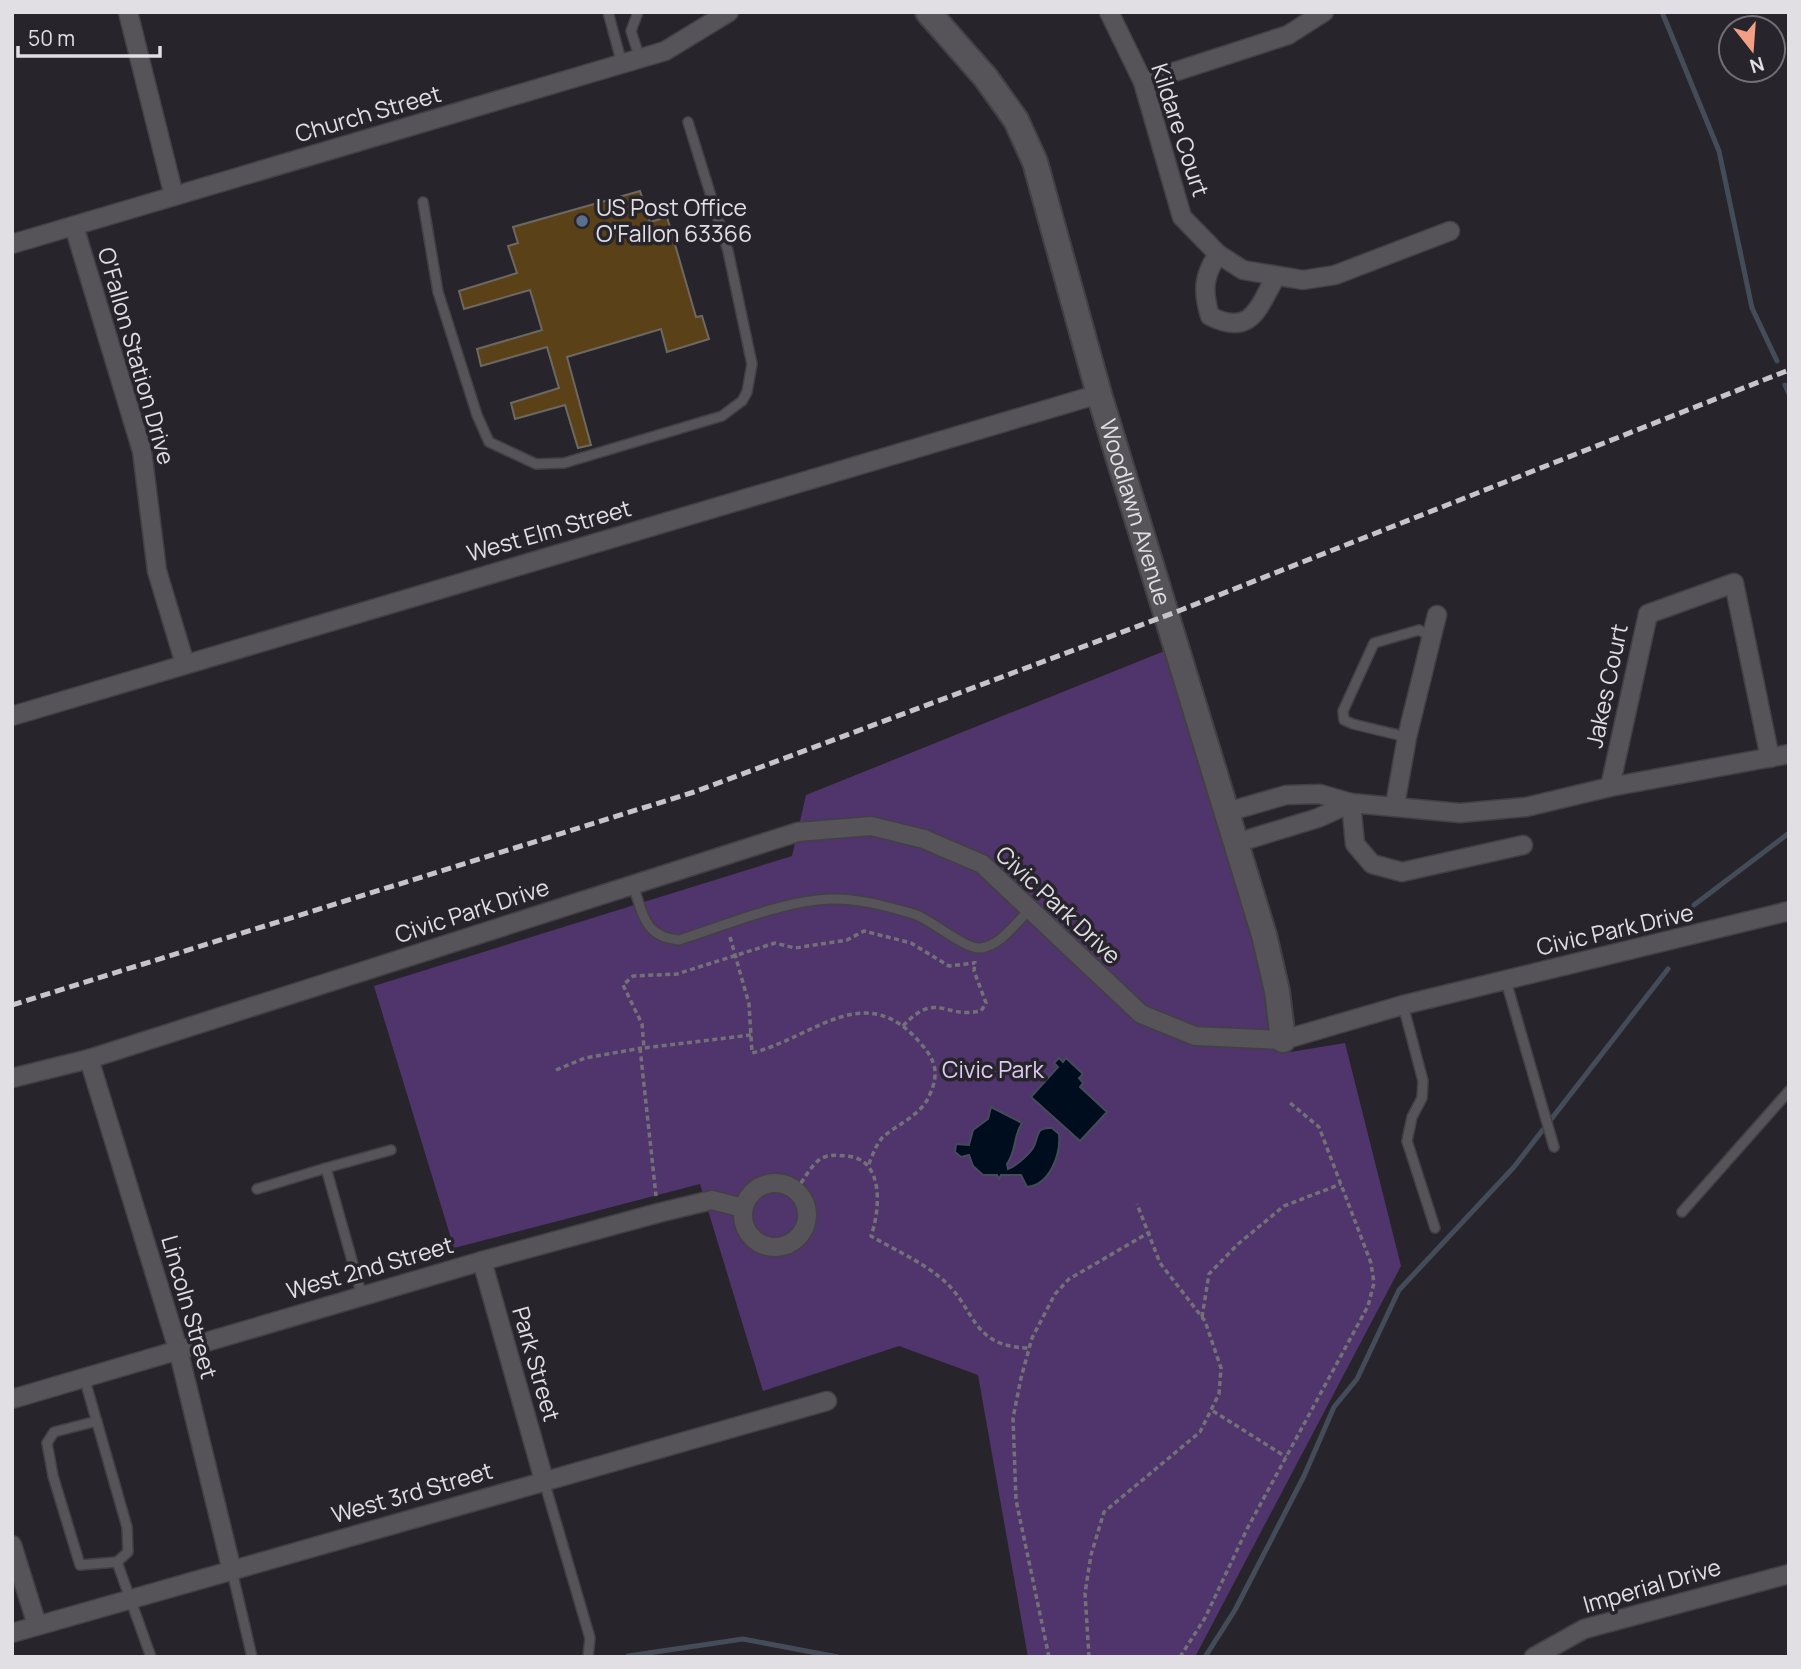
<svg xmlns="http://www.w3.org/2000/svg" width="1801" height="1669" font-family="Manrope,sans-serif">
	<style>
		.green { fill: #50356c }
		.water { fill: #000d1e; stroke: #444c59; stroke-width: 2 }
		.lines { fill: none; stroke-linecap: round; stroke-linejoin: round }
		.stream { stroke: #444c59; stroke-width: 5 }
		.building { fill: #5b4118; stroke: #6d6962; stroke-width: 2 }
		.lane-casing { stroke: #424045; stroke-width: 12 }
		.street-casing { stroke: #424045; stroke-width: 21 }
		.secondary-casing { stroke: #424045; stroke-width: 28 }
		.path { stroke: #737177; stroke-width: 3.5; stroke-dasharray: 5 3.5; stroke-linecap: butt }
		.lane { stroke: #565359; stroke-width: 9 }
		.street { stroke: #565359; stroke-width: 18 }
		.secondary { stroke: #565359; stroke-width: 24 }
		.rail { stroke: #c7c5ca; stroke-width: 5; stroke-dasharray: 10 5; stroke-linecap: butt }
		.service-dot { fill: #5c6f8a; stroke: #27252b; stroke-width: 2.5 }
		.labels { text-anchor: middle; stroke-width: 7; stroke-linejoin: round; paint-order: stroke }
		.street-label { font-size: 23px; fill: #e1dfe3; stroke: #27252b }
		.poi-label { font-size: 23px; fill: #e1dfe3; stroke: #27252b; text-anchor: start }
		.park-label { font-size: 23px; fill: #deccf4; stroke: #27252b }
	</style>
	<rect width="100%" height="100%" fill="#27252b"/>
	<!-- green -->
	<polygon class="green" points="1177,646 1277,991 1284,1053 1345,1043 1401,1266 1195,1657 1028,1657 978,1375 899,1346 763,1391 700,1184 454,1248 374,986 792,856 806,795"/>
	<!-- water -->
	<g class="water">
		<polygon points="1059,1058 1063,1062 1066,1058 1083,1074 1079,1078 1083,1083 1080,1087 1107,1112 1080,1141 1031,1097 1058,1067 1054,1063"/>
		<path d="M991,1107L1022,1123C1013,1136 1017,1150 1007,1164L1008,1169C1015,1167 1032,1152 1034,1146C1039,1135 1036,1127 1052,1128L1059,1134C1061,1154 1050,1185 1027,1187L1021,1175H1001L999,1179L997,1175H983L973,1166L969,1155L961,1157L955,1152L956,1144L969,1145L973,1130L988,1119Z"/>
	</g>
	<g class="lines">
		<!-- stream -->
		<g class="stream">
			<polyline points="1662,12 1719,151 1752,308 1777,361"/>
			<polyline points="1785,385 1789,394"/>
			<polyline points="1694,905 1789,833"/>
			<polyline points="628,1656 743,1639 838,1657"/>
			<polyline points="1205,1657 1235,1610 1304,1476 1334,1407 1357,1379 1399,1290 1514,1167 1668,969"/>
		</g>
	</g>
	<!-- building -->
	<polygon class="building" points="640,191 650,222 667,217 696,317 702,316 709,339 667,352 661,329 567,357 591,445 578,448 565,405 515,419 511,403 559,388 547,347 481,366 477,349 542,330 530,290 464,309 459,291 517,273 508,246 518,243 513,227"/>
	<g class="lines">
		<defs>
			<g id="lane">
				<polyline points="608,12 622,64"/>
				<polyline points="638,12 631,31 640,59"/>
				<polyline points="423,202 438,292 477,415 489,442 536,464 564,463 722,416 742,401 747,392 752,364 728,251 688,122"/>
				<polyline points="1407,737 1353,724 1344,720 1343,711 1374,643 1419,630 1432,637"/>
				<path d="M633,885C643,914 644,937 679,940C724,926 782,901 829,899C858,898 886,906 914,914C932,920 964,949 980,948C999,947 1017,922 1030,909"/>
				<polyline points="1506,981 1554,1147"/>
				<polyline points="1403,1005 1423,1081 1422,1098 1412,1117 1407,1141 1435,1228"/>
				<polyline points="326,1168 391,1150"/>
				<polyline points="257,1189 326,1168 362,1296"/>
				<polyline points="1682,1212 1789,1091"/>
				<polyline points="84,1377 127,1527 128,1552 117,1562 80,1565 53,1476 47,1443 54,1432 97,1421"/>
				<polyline points="544,1481 590,1638 588,1657"/>
				<polyline points="117,1562 151,1657"/>
				<polyline points="232,1571 252,1657"/>
			</g>
			<g id="street">
				<polyline points="128,12 174,196"/>
				<polyline points="1109,12 1143,82 1182,217 1218,254 1243,270 1303,280 1335,275 1450,231"/>
				<polyline points="1143,82 1288,35 1324,12"/>
				<polyline points="74,226 142,451 157,571 185,664"/>
				<polyline points="12,244 665,51 729,12"/>
				<path d="M1218,254C1204,275 1202,290 1210,316C1251,337 1258,308 1275,278"/>
				<polyline points="12,716 1099,394"/>
				<polyline points="1610,787 1648,614 1734,583 1770,758"/>
				<polyline points="1351,803 1355,844 1372,864 1402,872 1523,845"/>
				<polyline points="1395,805 1407,737 1437,615"/>
				<polyline points="1227,812 1286,795 1320,794 1351,803 1460,813 1526,807 1610,787 1789,754"/>
				<polyline points="1236,843 1318,818 1351,803"/>
				<polyline points="89,1059 178,1349 232,1571"/>
				<polyline points="12,1078 89,1059 798,832 871,826 924,839 982,864 1141,1014 1195,1036 1283,1040 1403,1005 1789,911"/>
				<circle cx="775" cy="1215" r="32"/>
				<polyline points="482,1261 544,1480"/>
				<polyline points="12,1399 482,1261 658,1213 712,1200 743,1208"/>
				<polyline points="12,1545 37,1625"/>
				<polyline points="12,1633 827,1401"/>
				<polyline points="1534,1657 1584,1629 1789,1574"/>
			</g>
			<g id="secondary">
				<path id="s1" d="M928,12L986,78L1016,120L1035,162L1099,394L1264,935L1277,991L1283,1040"/>
			</g>
		</defs>
		<!-- lane casing -->
		<use href="#lane" class="lane-casing"/>
		<!-- street casing -->
		<use href="#street" class="street-casing"/>
		<!-- secondary casing -->
		<use href="#secondary" class="secondary-casing"/>
		<!-- path -->
		<g class="path">
			<path d="M730,937L749,1004L752,1053C817,1036 866,977 922,1045C936,1061 939,1074 930,1094C922,1115 899,1123 883,1137C876,1144 872,1157 868,1166"/>
			<path d="M903,1026C937,990 943,1019 981,1011L986,1003L974,971L975,961"/>
			<polyline points="751,1035 644,1048 642,1024 623,985 633,976 677,974 775,943 795,948 847,940 864,931 911,943 949,966 975,963"/>
			<polyline points="640,1048 656,1196"/>
			<polyline points="556,1070 585,1058 642,1048"/>
			<path d="M796,1190C803,1181 810,1167 819,1160C827,1154 837,1155 846,1156C885,1158 880,1211 871,1236C893,1249 918,1260 937,1275C977,1304 967,1347 1029,1348"/>
			<polyline points="1202,1317 1209,1274 1238,1244 1284,1206 1341,1184"/>
			<polyline points="1213,1411 1286,1457"/>
			<polyline points="1049,1657 1016,1500 1013,1418 1021,1378 1032,1338 1055,1294 1069,1279 1150,1232"/>
			<polyline points="1089,1657 1085,1593 1091,1555 1104,1512 1200,1432 1219,1394 1221,1368 1205,1321 1160,1263 1137,1204"/>
			<polyline points="1180,1657 1205,1618 1247,1529 1368,1306 1374,1283 1371,1263 1319,1127 1289,1102"/>
		</g>
		<!-- lane -->
		<use href="#lane" class="lane"/>
		<!-- street -->
		<use href="#street" class="street"/>
		<!-- secondary -->
		<use href="#secondary" class="secondary"/>
		<!-- rail -->
		<polyline class="rail" points="12,1005 694,792 1181,610 1789,370"/>
	</g>
	<!-- markers -->
	<circle class="service-dot" cx="582" cy="221" r="7"/>
	<g class="labels">
		<!-- street labels -->
		<g class="street-label">
			<text transform="translate(368 114) rotate(-16)" y="8">Church Street</text>
			<text transform="translate(1180 130) rotate(72)" y="8">Kildare Court</text>
			<text transform="translate(136 356) rotate(74)" y="8">O'Fallon Station Drive</text>
			<text dy="8" stroke="none"><textPath href="#s1" startOffset="550">Woodlawn Avenue</textPath></text>
			<text transform="translate(549 531) rotate(-16)" y="8">West Elm Street</text>
			<text transform="translate(1607 686) rotate(-78)" y="8">Jakes Court</text>
			<text transform="translate(1058 905) rotate(43)" y="8">Civic Park Drive</text>
			<text transform="translate(472 911) rotate(-18)" y="8">Civic Park Drive</text>
			<text transform="translate(1615 930) rotate(-13)" y="8">Civic Park Drive</text>
			<text transform="translate(370 1268) rotate(-16)" y="8">West 2nd Street</text>
			<text transform="translate(189 1307) rotate(74)" y="8">Lincoln Street</text>
			<text transform="translate(536 1364) rotate(74)" y="8">Park Street</text>
			<text transform="translate(412 1493) rotate(-16)" y="8">West 3rd Street</text>
			<text transform="translate(1652 1586) rotate(-16)" y="8">Imperial Drive</text>
		</g>
		<!-- poi labels -->
		<g class="poi-label">
			<text x="596" y="216">US Post Office<tspan x="596" dy="26">O'Fallon 63366</tspan></text>
		</g>
		<!-- park labels -->
		<g class="park-label">
			<text x="993" y="1078">Civic Park</text>
		</g>
	</g>
	<!-- border -->
	<rect width="1801" height="1669" fill="none" stroke="#e1dfe3" stroke-width="28"/>
	<!-- north arrow -->
	<g transform="translate(1752 49) rotate(163)"><circle r="33" fill="#27252b" stroke="#716f75" stroke-width="2"/>
	<path d="M0-5L12 26L0 18L-12 26Z" fill="#f39f85"/>
	<text y="-10" font-size="19" font-weight="bold" text-anchor="middle" fill="#e1dfe3">N</text>
	</g>
	<!-- scale -->
	<path d="M18 46v10h142v-10" fill="none" stroke="#e1dfe3" stroke-width="3.5"/>
	<text x="28" y="46" font-size="21" fill="#e1dfe3" stroke="#27252b" stroke-width="5" paint-order="stroke">50 m</text>
</svg>
